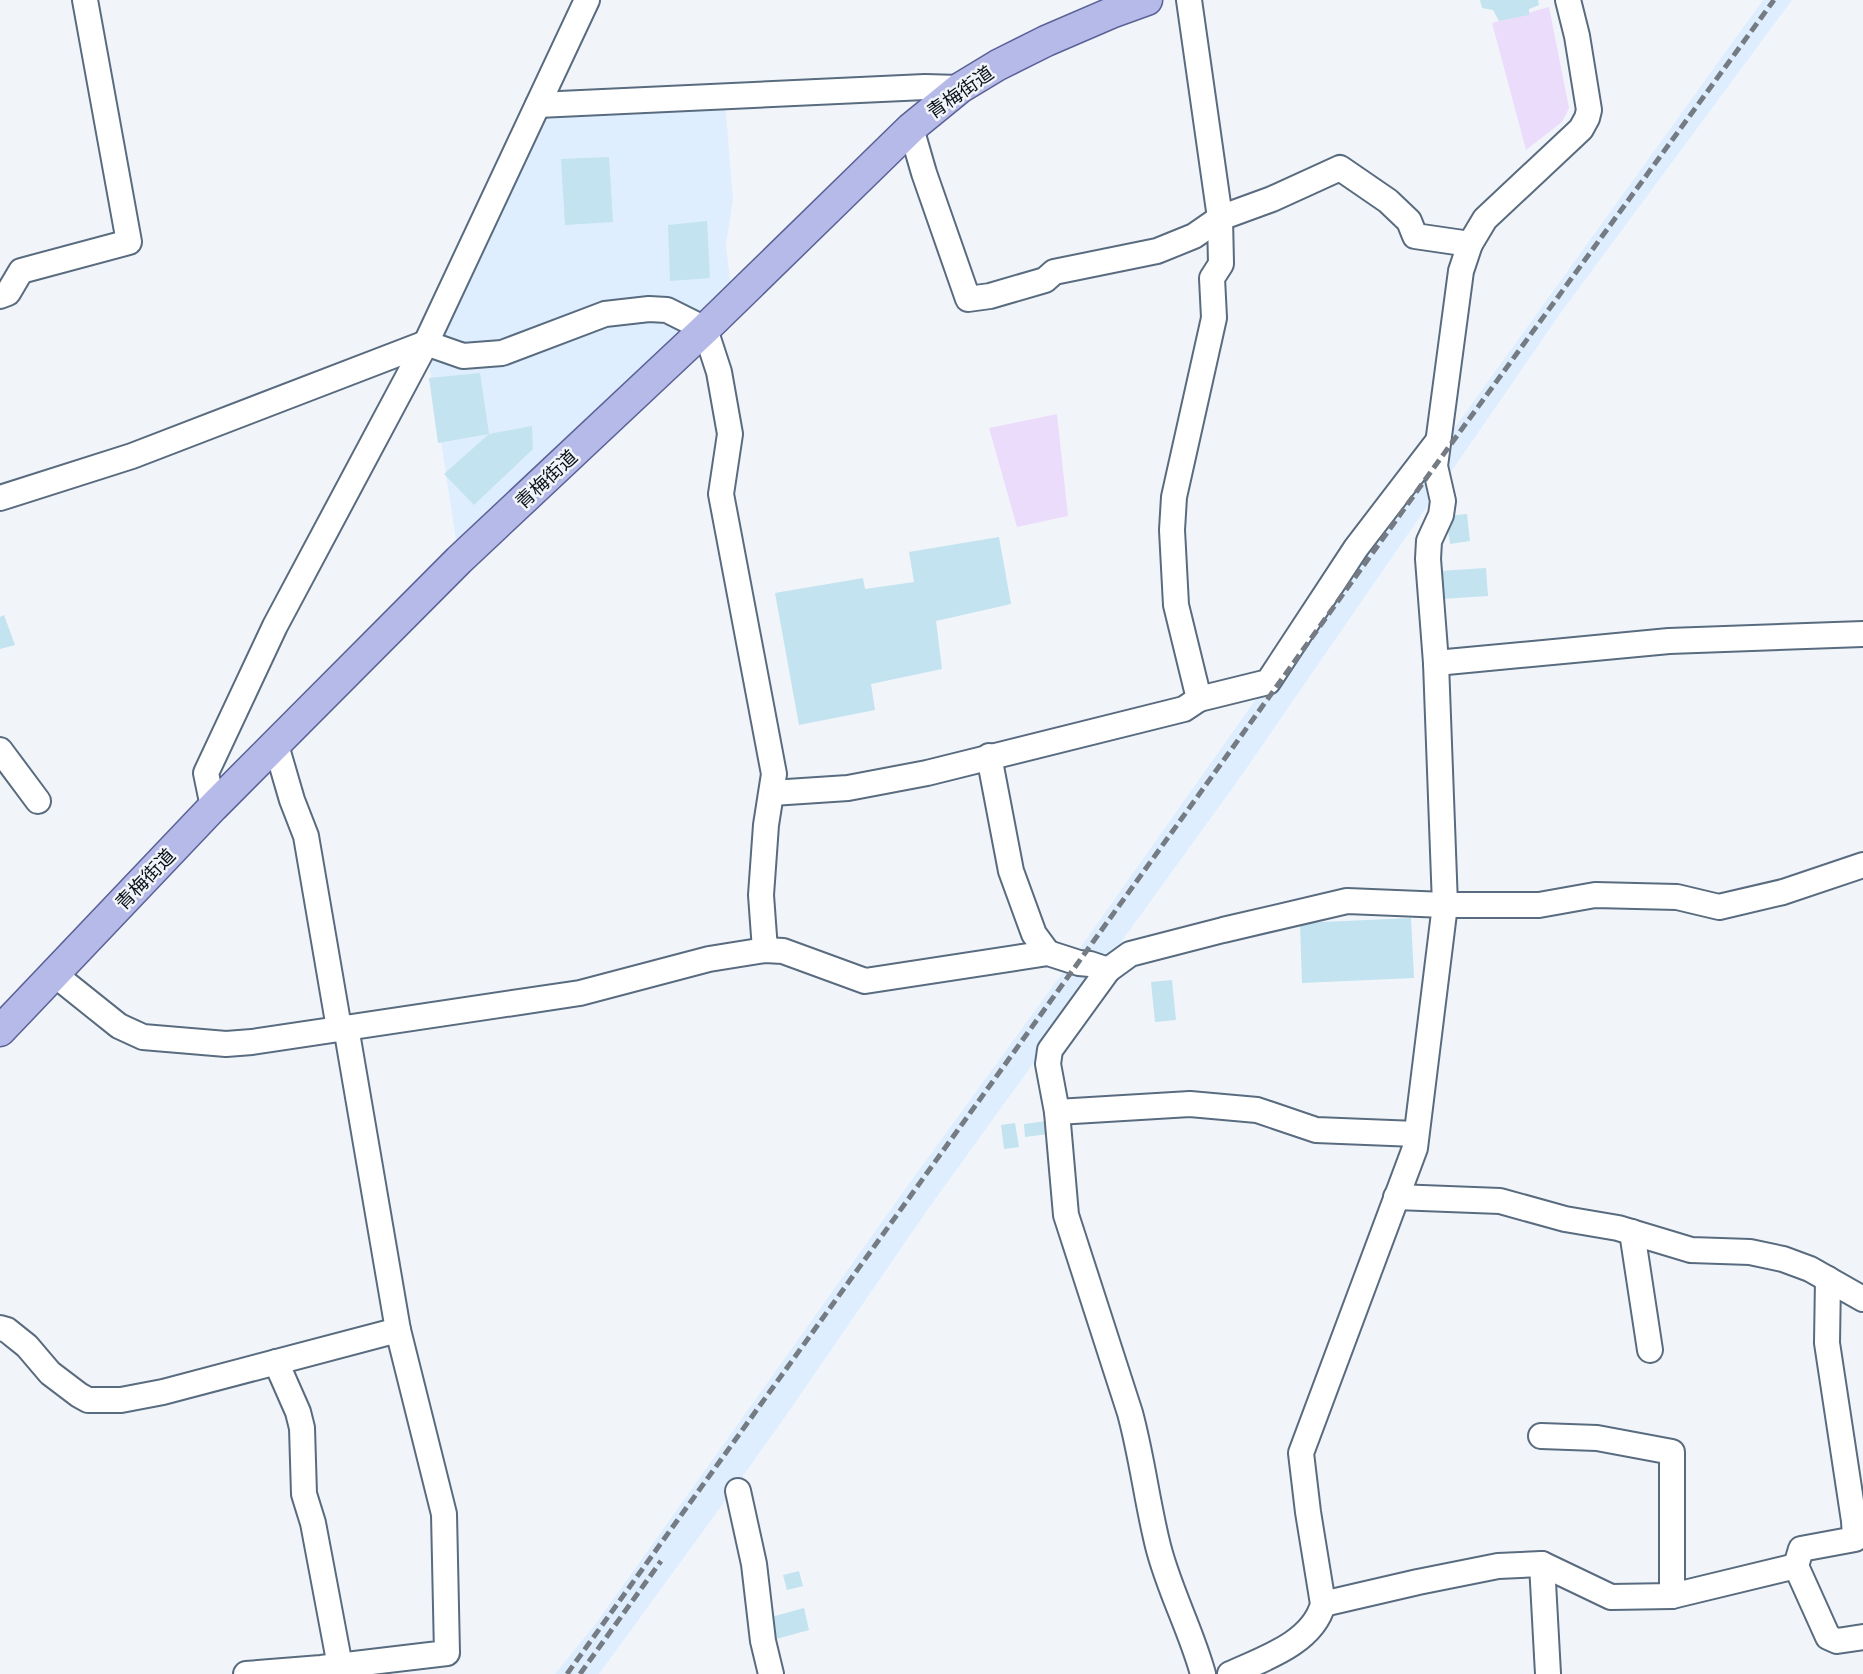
<svg xmlns="http://www.w3.org/2000/svg" width="1863" height="1674" font-family="'Fira Sans Condensed','Noto Sans JP',sans-serif">
	<style>
		.built { fill: #deeeff }
		.green { fill: #ecdcfb }
		.building { fill: #c2e3ef }
		.lines { fill: none; stroke-linecap: round; stroke-linejoin: round }
		.minor-casing { stroke: #596b7f; stroke-width: 28 }
		.major-casing { stroke: #5a6196; stroke-width: 33 }
		.minor { stroke: #fff; stroke-width: 24 }
		.major { stroke: #b6bae8; stroke-width: 30 }
		.rail { stroke: #757b82; stroke-width: 5; stroke-dasharray: 10 5; stroke-linecap: butt }
		.labels { text-anchor: middle; stroke-width: 5; stroke-linejoin: round; paint-order: stroke }
		.street-label { font-size: 19px; fill: #0a1119; stroke: #f1f5fa }
	</style>
	<rect width="100%" height="100%" fill="#f1f5fa"/>
	<!-- built -->
	<g class="built">
		<polygon points="1763,0 1792,0 1562,311 1239,779 928,1209 787,1414 733,1490 599,1674 555,1674 597,1622 906,1188 1066,968 1268,682 1356,548 1453,430"/>
		<polygon points="725,101 733,199 726,245 730,279 737,298 459,560 426,343 549,109"/>
	</g>
	<!-- green -->
	<g class="green">
		<polygon points="1549,7 1569,108 1562,122 1526,150 1492,23"/>
		<polygon points="1057,414 1068,516 1017,527 989,428"/>
	</g>
	<!-- building -->
	<g class="building">
		<polygon points="1480,0 1538,0 1539,5 1529,9 1529,15 1499,21 1493,10 1482,8"/>
		<polygon points="609,157 613,222 565,225 561,159"/>
		<polygon points="707,221 710,278 670,281 668,225"/>
		<polygon points="480,373 489,434 438,443 429,378"/>
		<polygon points="532,426 533,449 474,505 444,474 489,434"/>
		<polygon points="1467,514 1470,541 1450,544 1446,516"/>
		<polygon points="999,537 1011,604 936,621 942,669 871,684 875,710 799,725 775,593 863,578 865,589 914,582 909,552"/>
		<polygon points="1486,568 1488,596 1441,599 1439,571"/>
		<polygon points="4,615 15,645 0,649 0,617"/>
		<polygon points="1411,918 1414,978 1302,983 1300,923"/>
		<polygon points="1172,980 1176,1020 1155,1022 1151,982"/>
		<polygon points="1054,1120 1056,1133 1025,1137 1024,1124"/>
		<polygon points="1015,1123 1019,1147 1004,1149 1001,1125"/>
		<polygon points="799,1571 803,1586 787,1590 783,1575"/>
		<polygon points="804,1608 809,1630 776,1639 771,1617"/>
	</g>
	<g class="lines">
		<defs>
			<g id="minor">
				<polyline points="1189,0 1220,218 1221,264 1212,278 1214,318 1174,497 1172,530 1176,605 1199,699 1268,682 1356,548 1438,441"/>
				<polyline points="538,105 925,87 960,88"/>
				<polyline points="911,128 924,173 968,299 990,296 1045,280 1054,272 1157,251 1194,236 1220,218 1272,199 1340,168 1388,201 1409,221 1415,236 1470,244"/>
				<polyline points="0,296 8,293 21,271 129,242 85,0"/>
				<polyline points="0,498 132,456 426,343 463,356 502,353 605,314 649,309 667,310 705,329 719,372 730,434 721,494 774,774 766,825 761,895 765,950"/>
				<polyline points="1436,663 1669,641 1863,634"/>
				<polyline points="276,745 292,800 306,836 339,1028"/>
				<polyline points="0,750 38,801"/>
				<polyline points="989,756 1011,871 1034,934 1048,953"/>
				<polyline points="772,793 848,788 927,773 1184,709 1199,699"/>
				<polyline points="213,807 206,773 275,626 426,343 587,0"/>
				<path d="M1108,970L1050,1050L1048,1064L1057,1112L1066,1215L1130,1413C1142,1457 1147,1502 1158,1546C1169,1590 1191,1630 1203,1674"/>
				<polyline points="54,974 119,1026 143,1037 226,1044 252,1042 580,993 709,959 765,950 783,951 865,981 1048,953 1079,963 1090,964 1108,970 1130,954 1223,930 1347,901 1445,905 1539,905 1595,895 1677,897 1719,907 1783,892 1863,865"/>
				<polyline points="1057,1112 1190,1104 1257,1110 1316,1130 1416,1134"/>
				<polyline points="1396,1197 1500,1201 1565,1219 1618,1228 1691,1250 1750,1252 1783,1259 1810,1269 1863,1299"/>
				<polyline points="1632,1232 1650,1350"/>
				<polyline points="0,1328 7,1330 27,1346 50,1373 79,1395 88,1400 121,1400 163,1392 398,1330"/>
				<polyline points="276,1362 298,1412 302,1428 304,1494 313,1523 340,1666"/>
				<polyline points="1541,1436 1597,1438 1672,1452 1672,1596"/>
				<polyline points="738,1491 754,1564 763,1641 771,1674"/>
				<polyline points="1542,1564 1548,1674"/>
				<polyline points="1796,1566 1801,1549 1855,1539 1854,1521 1827,1343 1828,1279"/>
				<polyline points="1323,1604 1418,1582 1498,1566 1542,1564 1611,1597 1672,1596 1796,1566 1828,1637 1837,1641 1863,1637"/>
				<polyline points="246,1674 321,1668 447,1653 444,1514 398,1330 346,1027"/>
				<path d="M1230,1674C1263,1659 1313,1643 1323,1604L1308,1512L1301,1453L1415,1148L1445,905L1436,663L1428,559L1429,541L1441,515L1443,501L1435,466L1461,271L1470,244L1485,219L1581,129L1587,118L1589,110L1577,36L1568,0"/>
			</g>
			<polyline id="major" points="0,1031 213,807 459,560 705,329 911,128 960,88 998,65 1046,41 1111,13 1147,0"/>
		</defs>
		<!-- minor casing -->
		<use href="#minor" class="minor-casing"/>
		<!-- major casing -->
		<use href="#major" class="major-casing"/>
		<!-- minor -->
		<use href="#minor" class="minor"/>
		<!-- major -->
		<use href="#major" class="major"/>
		<!-- rail -->
		<g class="rail">
			<polyline points="567,1674 1435,466 1774,0"/>
			<polyline points="580,1674 661,1561"/>
		</g>
	</g>
	<g class="labels">
		<!-- street labels -->
		<g class="street-label">
			<text transform="translate(960 92) rotate(-35)" y="7">青梅街道</text>
			<text transform="translate(546 479) rotate(-43)" y="7">青梅街道</text>
			<text transform="translate(145 879) rotate(-46)" y="7">青梅街道</text>
		</g>
	</g>
</svg>
